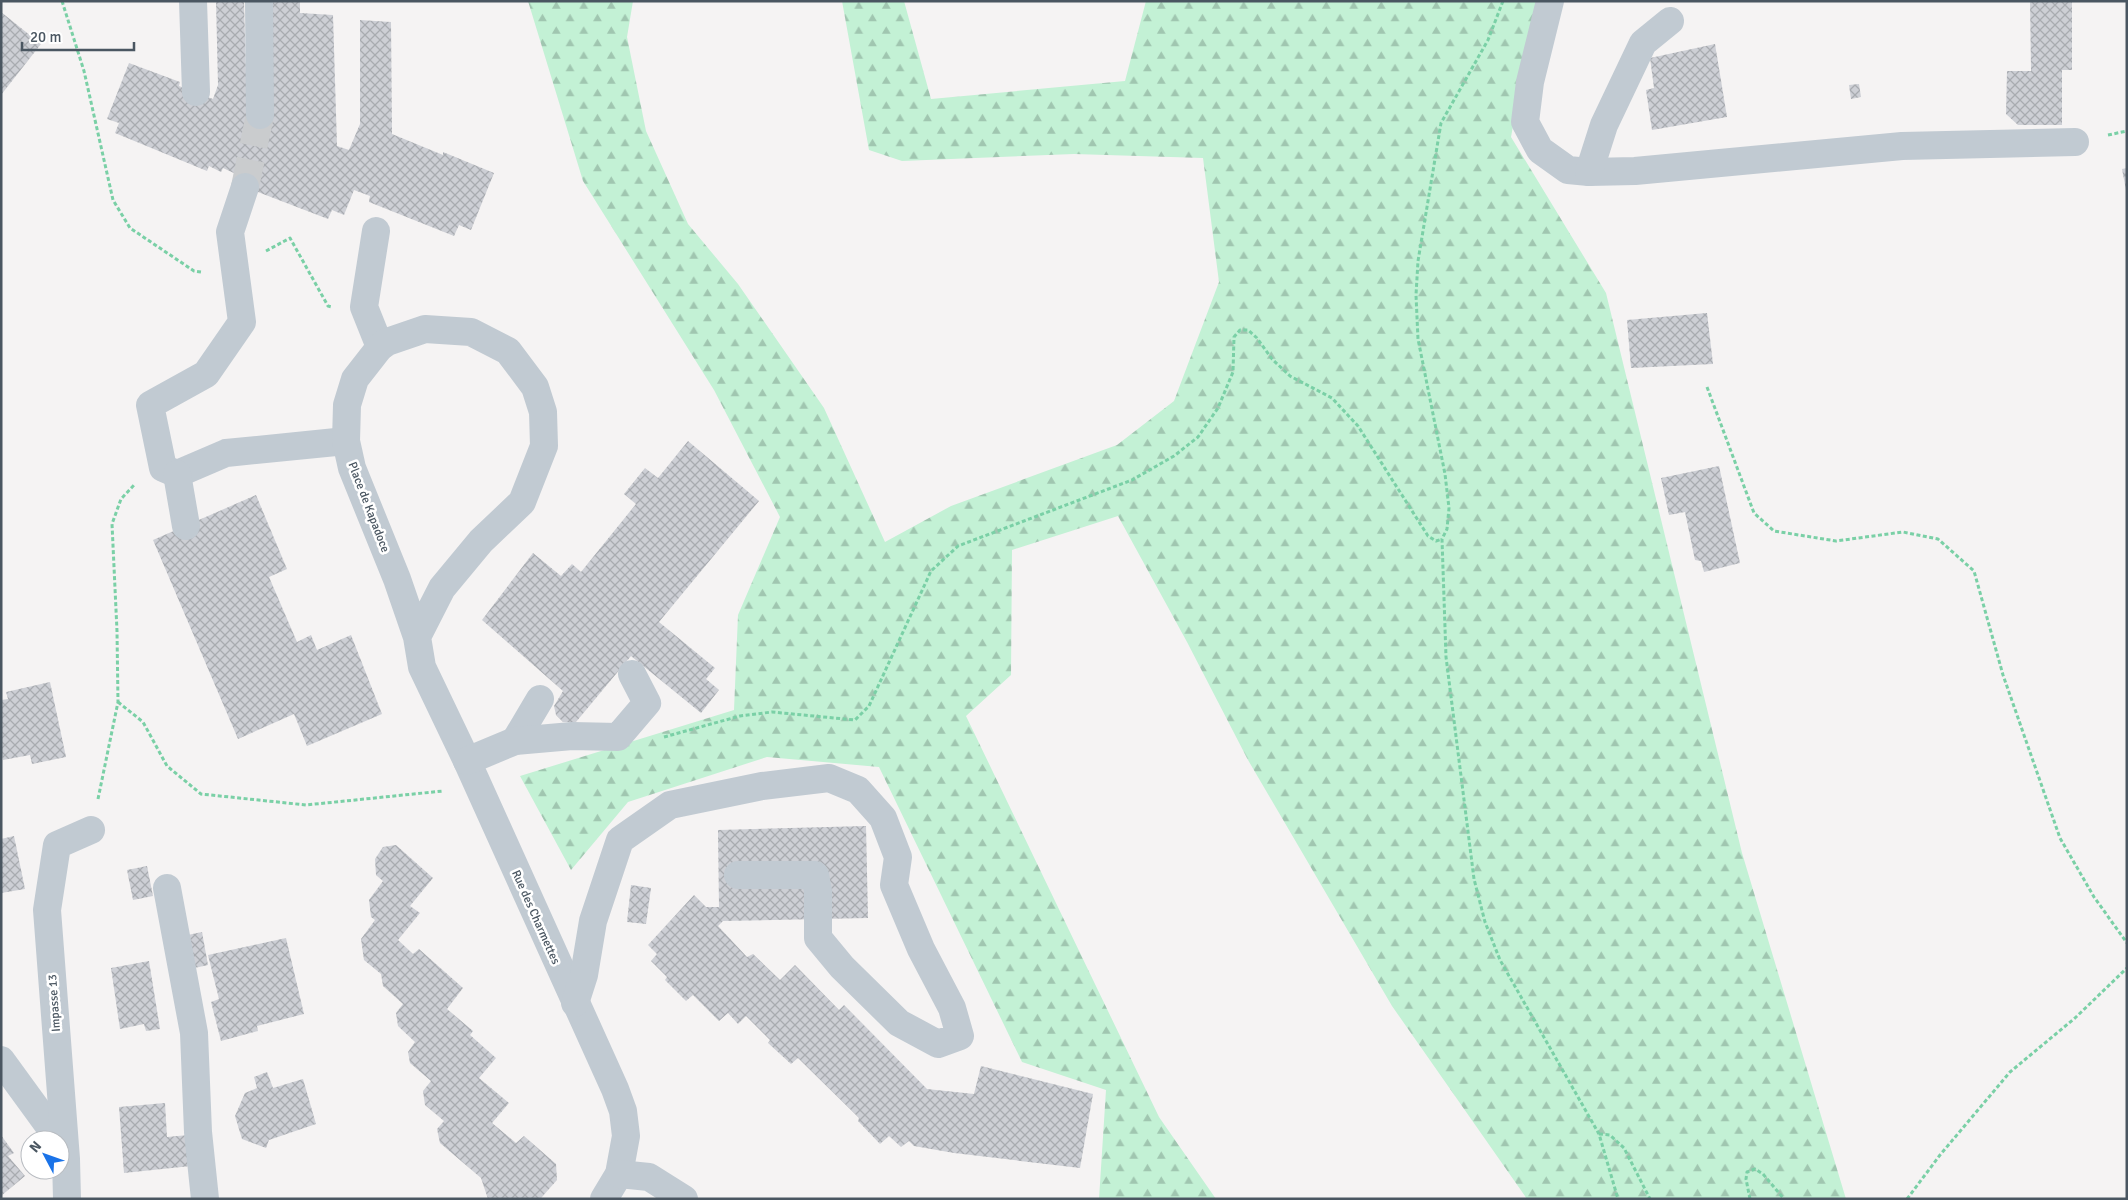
<svg xmlns="http://www.w3.org/2000/svg" width="2128" height="1200" font-family="Signika,sans-serif">
	<style>
		.forest { fill: url(#forest-firs) }
		.building { fill: url(#building-cross-hatch) }
		.lines { fill: none; stroke-linecap: round; stroke-linejoin: round }
		.minor-tunnel { stroke: #caccce; stroke-width: 28; stroke-dasharray: 28 14; stroke-linecap: butt }
		.path { stroke: #7ad0a6; stroke-width: 3; stroke-dasharray: 4 2.5; stroke-linecap: butt }
		.minor { stroke: #c1cad2; stroke-width: 28 }
		.labels { text-anchor: middle; stroke-width: 5; stroke-linejoin: round; paint-order: stroke }
		.street-label { font-size: 12px; fill: #4a5661; stroke: #fff }
	</style>
	<defs>
		<pattern id="forest-firs" width="22" height="20" patternUnits="userSpaceOnUse" patternTransform="scale(1.25)"><rect width="22" height="20" fill="#c3f1d5"/><path d="M5 1l3.5 6h-7zM16 11l3.5 6h-7z" fill="#a0c6b0"/></pattern>
		<pattern id="building-cross-hatch" width="8" height="8" patternUnits="userSpaceOnUse" patternTransform="scale(1.25)"><rect width="8" height="8" fill="#cdcfd5"/><path d="M0 0l8 8M0 8l8-8" fill="none" stroke="#a8abb0"/></pattern>
	</defs>
	<rect width="100%" height="100%" fill="#f5f3f3"/>
	<!-- forest -->
	<polygon class="forest" points="528,1 633,1 627,37 646,131 688,224 738,284 824,408 885,542 951,506 1117,445 1174,401 1219,282 1203,158 1074,154 902,161 869,150 842,1 904,1 931,99 1125,81 1146,1 1536,1 1511,137 1606,293 1742,853 1846,1199 1527,1199 1392,1006 1248,760 1187,642 1118,516 1012,550 1011,675 966,716 1159,1117 1216,1199 1099,1199 1106,1090 1022,1062 879,767 767,757 628,802 571,870 520,776 734,710 738,615 780,517 714,390 583,181"/>
	<!-- building -->
	<g class="building">
		<polygon points="216,1 244,1 247,110 268,1 300,1 300,13 333,15 337,146 349,150 360,124 360,20 391,22 392,134 443,155 443,152 494,173 471,230 459,225 454,236 369,202 370,196 354,190 344,215 332,210 328,219 245,187 235,181 238,175 223,168 221,172 209,166 207,171 115,133 119,123 107,119 129,63 180,82 179,86 213,99 218,85"/>
		<polygon points="2030,1 2072,1 2072,70 2062,70 2062,125 2018,125 2006,114 2007,71 2031,71"/>
		<polygon points="1,12 41,44 1,95"/>
		<polygon points="1715,44 1727,117 1652,130 1646,90 1654,88 1650,58"/>
		<polygon points="1859,84 1861,97 1851,99 1849,85"/>
		<polygon points="2127,168 2127,190 2126,190 2122,169"/>
		<polygon points="1707,313 1713,364 1631,368 1627,320"/>
		<polygon points="688,441 759,501 659,622 715,668 706,679 719,690 701,713 631,656 576,722 563,722 556,715 554,706 563,691 482,620 533,553 561,576 572,564 581,572 636,504 624,494 645,468 658,478"/>
		<polygon points="1719,466 1740,563 1704,572 1701,561 1695,560 1685,512 1669,515 1661,478"/>
		<polygon points="256,495 287,569 269,577 297,642 311,635 317,650 351,635 382,714 307,746 294,714 238,739 153,540"/>
		<polygon points="50,682 66,757 32,764 30,755 3,760 1,751 1,700 8,699 6,692"/>
		<polygon points="866,826 868,918 723,921 718,926 747,957 753,954 780,980 795,965 839,1010 844,1005 927,1089 974,1094 981,1066 1093,1094 1080,1168 954,1153 914,1146 909,1141 901,1147 889,1136 880,1144 858,1121 859,1118 798,1058 791,1064 768,1043 770,1040 746,1016 738,1024 728,1013 719,1021 693,995 686,1001 665,980 667,977 651,961 657,954 648,945 694,895 706,907 719,907 718,830"/>
		<polygon points="14,836 25,889 1,893 1,839"/>
		<polygon points="396,845 433,878 410,906 420,913 398,940 413,954 419,949 463,988 447,1009 473,1031 470,1035 496,1058 479,1078 509,1103 492,1123 516,1143 524,1136 556,1164 557,1180 541,1198 488,1199 481,1178 440,1143 437,1129 444,1121 425,1105 423,1091 431,1081 410,1063 408,1052 415,1042 398,1026 396,1013 403,1004 383,986 381,974 364,960 361,939 375,920 371,917 369,900 383,881 376,875 375,859 383,847"/>
		<polygon points="147,866 153,896 133,900 127,870"/>
		<polygon points="631,885 651,888 646,924 627,922"/>
		<polygon points="202,932 208,965 190,969 183,936"/>
		<polygon points="286,938 304,1014 257,1026 258,1031 221,1041 211,1002 219,999 208,955"/>
		<polygon points="149,961 160,1029 146,1031 144,1024 120,1029 111,968"/>
		<polygon points="267,1072 273,1088 303,1079 316,1124 269,1140 266,1148 242,1139 235,1116 245,1093 257,1088 254,1077"/>
		<polygon points="165,1103 167,1137 188,1135 191,1166 124,1173 119,1107"/>
		<polygon points="1,1135 14,1153 8,1156 25,1176 1,1196"/>
	</g>
	<g class="lines">
		<!-- minor-tunnel -->
		<polyline class="minor-tunnel" points="245,187 260,115"/>
		<!-- path -->
		<g class="path">
			<polyline points="62,1 84,71 113,200 130,228 194,271 201,272"/>
			<polyline points="1503,1 1488,40 1441,123 1418,261 1416,295 1418,339 1445,474 1449,508 1447,529 1442,539 1446,657 1474,879 1485,922 1500,960 1599,1134 1618,1199"/>
			<polyline points="2108,135 2127,131"/>
			<polyline points="266,251 290,238 328,306 332,307"/>
			<polyline points="1707,387 1754,513 1774,531 1836,541 1903,532 1938,539 1974,571 2003,675 2060,838 2094,897 2127,943"/>
			<polyline points="118,702 143,722 167,766 201,794 306,805 443,791"/>
			<polyline points="664,737 740,716 772,712 855,720 869,706 931,571 958,546 1132,480 1174,456 1198,437 1218,408 1233,372 1234,337 1240,330 1248,330 1257,338 1272,359 1290,376 1332,398 1358,426 1428,536 1436,541 1442,539"/>
			<polyline points="98,799 118,702 117,631 112,524 121,499 135,484"/>
			<polyline points="1599,1134 1610,1135 1624,1148 1650,1199"/>
			<polyline points="1750,1199 1746,1179 1747,1172 1755,1169 1763,1174 1784,1199"/>
			<polyline points="1907,1199 1940,1155 2010,1072 2075,1018 2127,968"/>
		</g>
		<!-- minor -->
		<g class="minor">
			<polyline points="193,1 196,92"/>
			<polyline points="259,1 260,115"/>
			<polyline points="1550,1 1530,82 1525,122 1540,150 1568,170 1589,172 1635,171 1902,146 2075,142"/>
			<polyline points="1589,172 1604,125 1643,43 1670,21"/>
			<polyline points="245,187 230,232 242,322 206,374 150,405 163,468 177,474 226,453 346,441"/>
			<polyline points="376,231 364,307 380,347"/>
			<polyline points="177,474 186,526"/>
			<polyline points="417,637 442,588 481,541 522,502 544,446 543,412 535,387 508,351 471,332 425,329 387,342 380,347 355,379 347,405 346,441 352,468 397,579 417,637 422,667 467,761 615,1089 623,1111 626,1136 619,1174 604,1199"/>
			<polyline points="515,741 540,699"/>
			<polyline points="467,761 515,741 572,736 618,737 647,703 632,674"/>
			<polyline points="167,888 194,1033 198,1132 205,1199"/>
			<polyline points="575,1003 584,975 593,921 620,840 670,805 762,786 829,778 858,790 883,818 898,857 894,885 921,949 952,1008 960,1036 938,1044 899,1023 842,967 818,938 818,891 815,875 738,875"/>
			<polyline points="1,1060 49,1126 56,1140"/>
			<polyline points="619,1174 649,1177 684,1199"/>
			<polyline points="67,1199 66,1159 47,910 57,845 91,830"/>
		</g>
	</g>
	<g class="labels">
		<!-- street labels -->
		<g class="street-label">
			<text transform="translate(369 507) rotate(69)" y="4">Place de Kapadoce</text>
			<text transform="translate(536 917) rotate(66)" y="4">Rue des Charmettes</text>
			<text transform="translate(54 1003) rotate(-94)" y="4">Impasse 13</text>
		</g>
	</g>
	<!-- border -->
	<rect width="2128" height="1200" fill="none" stroke="#4a5661" stroke-width="5"/>
	<!-- north arrow -->
	<g transform="translate(45 1155) rotate(311)"><circle r="24" fill="#ffffff" stroke="#b7bbc0"/>
	<path d="M0-4L9 19L0 12L-9 19Z" fill="#1a73e8"/>
	<text y="-8" font-size="14" font-weight="bold" text-anchor="middle" fill="#4a5661">N</text>
	</g>
	<!-- scale -->
	<path d="M22 42v8h112v-8" fill="none" stroke="#4a5661" stroke-width="2.5"/>
	<text x="30" y="42" font-size="15" fill="#4a5661" stroke="#ffffff" stroke-width="4" paint-order="stroke">20 m</text>
</svg>
